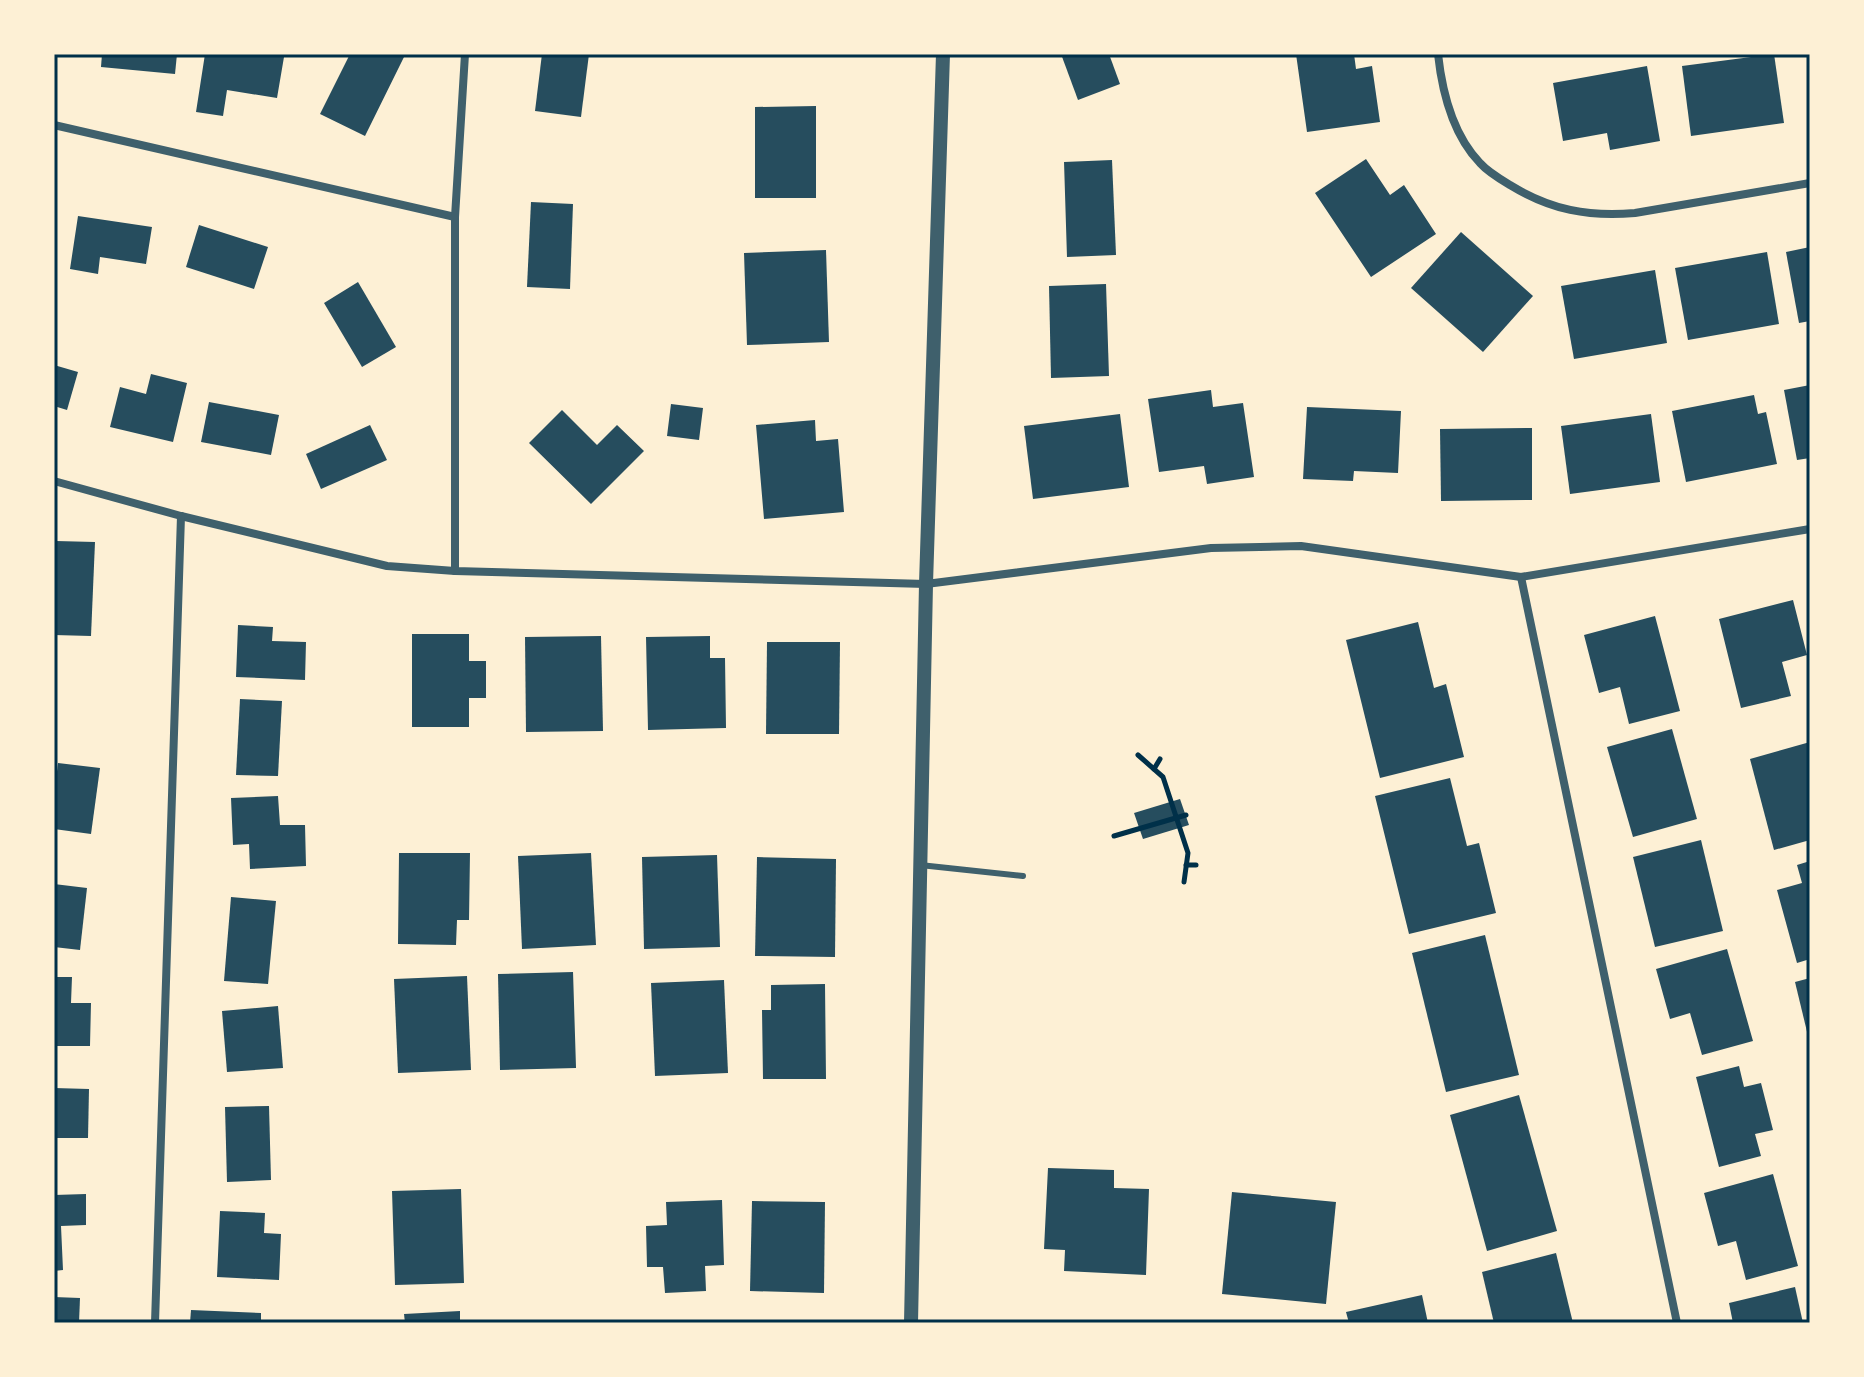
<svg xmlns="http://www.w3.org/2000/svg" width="1864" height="1377" font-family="'Titillium Web',sans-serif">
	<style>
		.building { fill: #264d5e }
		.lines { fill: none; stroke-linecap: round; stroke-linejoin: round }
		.path { stroke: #003049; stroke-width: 5 }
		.service { stroke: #3f606c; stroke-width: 6 }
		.minor { stroke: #3f606c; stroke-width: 8 }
		.tertiary { stroke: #3f606c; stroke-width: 14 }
		.neatline { fill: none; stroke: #003049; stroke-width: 3 }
	</style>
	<rect width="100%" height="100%" fill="#fdf0d5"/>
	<!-- building -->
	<g class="building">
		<polygon points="102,54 177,54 175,74 101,67"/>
		<polygon points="205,54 266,54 284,57 277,98 227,90 223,116 196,112"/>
		<polygon points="350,54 356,56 357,54 398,54 404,57 365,136 320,114"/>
		<polygon points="542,54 589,54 581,117 535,111"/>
		<polygon points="1061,54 1109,54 1120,84 1078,100"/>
		<polygon points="1296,54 1354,54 1356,69 1372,66 1380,122 1307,132"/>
		<polygon points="1774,54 1784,123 1691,136 1682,66"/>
		<polygon points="1647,66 1660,141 1610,150 1607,133 1563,141 1553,83"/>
		<polygon points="816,106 816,198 755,198 755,107"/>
		<polygon points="1366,159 1390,195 1404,185 1436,234 1371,277 1315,193"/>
		<polygon points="1112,160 1116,255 1067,257 1064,162"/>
		<polygon points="531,202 573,204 570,289 527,287"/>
		<polygon points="78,216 152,227 146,264 100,257 98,274 70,269"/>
		<polygon points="199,225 268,247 254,289 186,267"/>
		<polygon points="1461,232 1533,296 1483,352 1411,288"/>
		<polygon points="1810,247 1810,321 1799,323 1786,252"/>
		<polygon points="826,250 829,342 747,345 744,253"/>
		<polygon points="1767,252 1779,324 1688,340 1675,268"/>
		<polygon points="1655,270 1667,343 1574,359 1561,286"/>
		<polygon points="358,282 396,347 362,367 324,303"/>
		<polygon points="1106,284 1109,376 1051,378 1049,286"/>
		<polygon points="54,365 78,372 67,410 54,406"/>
		<polygon points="151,374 187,383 173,442 110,427 120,387 146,394"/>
		<polygon points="1810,385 1810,458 1797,460 1784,390"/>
		<polygon points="1211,390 1213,407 1243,403 1254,477 1207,484 1204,466 1159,472 1148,399"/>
		<polygon points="1754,395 1758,414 1766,412 1777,464 1686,482 1672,411"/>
		<polygon points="209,402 279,415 271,455 201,442"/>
		<polygon points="671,404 703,408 699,440 667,436"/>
		<polygon points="1307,407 1401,411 1398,473 1354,471 1353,481 1303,479"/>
		<polygon points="562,410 597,445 617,425 644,451 591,504 529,443"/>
		<polygon points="1120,414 1129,487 1033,499 1024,426"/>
		<polygon points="1651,414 1660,482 1570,494 1561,426"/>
		<polygon points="815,420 816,441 838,439 844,512 764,519 756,425"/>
		<polygon points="370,425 387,460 321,489 306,454"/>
		<polygon points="1532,428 1532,500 1441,501 1440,429"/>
		<polygon points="56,541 95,542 91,636 54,635"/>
		<polygon points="1793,600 1807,655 1782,662 1791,696 1741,708 1719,619"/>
		<polygon points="1655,616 1680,711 1629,724 1620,687 1599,693 1584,635"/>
		<polygon points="1418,622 1434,688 1446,684 1464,757 1380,778 1346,640"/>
		<polygon points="238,625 273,627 272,641 306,642 305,680 236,677"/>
		<polygon points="412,634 469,634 469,661 486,661 486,698 469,698 469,727 412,727"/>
		<polygon points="601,636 603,731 526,732 525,637"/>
		<polygon points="710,636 710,658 725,658 726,728 648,730 646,637"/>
		<polygon points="767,642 840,642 839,734 766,734"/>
		<polygon points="240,699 282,701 278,776 236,775"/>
		<polygon points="1672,729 1697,819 1633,837 1607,747"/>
		<polygon points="1810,742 1810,840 1774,850 1750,759"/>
		<polygon points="58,763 100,768 91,834 54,829 54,797"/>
		<polygon points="1450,778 1467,846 1479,843 1496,913 1409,934 1375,796"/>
		<polygon points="278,796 280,825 305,825 306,866 250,869 249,844 233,845 231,798"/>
		<polygon points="1180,799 1189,825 1143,839 1134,813"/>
		<polygon points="1701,840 1723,931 1655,947 1633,857"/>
		<polygon points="399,853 470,853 469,920 457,920 456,945 398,944"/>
		<polygon points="591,853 596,945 522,949 518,856"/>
		<polygon points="717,855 720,947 644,949 642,857"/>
		<polygon points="757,857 836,859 835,957 755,956"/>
		<polygon points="1810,861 1810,959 1797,963 1777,890 1802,883 1797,865"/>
		<polygon points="54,884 87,888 80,950 54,947"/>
		<polygon points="231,897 276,901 268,984 224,981"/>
		<polygon points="1485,935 1519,1075 1446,1092 1412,953"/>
		<polygon points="1727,949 1753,1041 1702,1055 1690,1013 1670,1019 1656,969"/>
		<polygon points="573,972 576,1068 500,1070 498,974"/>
		<polygon points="467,976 471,1070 398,1073 394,979"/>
		<polygon points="54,977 72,977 71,1003 91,1003 90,1046 54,1046"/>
		<polygon points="1810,978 1810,1040 1809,1040 1795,982"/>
		<polygon points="724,980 728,1073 655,1076 651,983"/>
		<polygon points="825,984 826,1079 763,1079 762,1010 771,1010 771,985"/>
		<polygon points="278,1006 283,1068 227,1072 222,1011"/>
		<polygon points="1739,1066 1744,1087 1761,1083 1773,1130 1755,1134 1761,1156 1719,1167 1696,1077"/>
		<polygon points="54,1088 89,1089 88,1138 54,1138"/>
		<polygon points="1519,1095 1557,1231 1487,1251 1450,1115"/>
		<polygon points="269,1106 271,1180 227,1182 225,1107"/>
		<polygon points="1048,1168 1114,1170 1114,1188 1149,1189 1146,1275 1064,1271 1065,1250 1044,1249"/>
		<polygon points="1773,1174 1798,1266 1746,1280 1736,1241 1718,1246 1704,1193"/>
		<polygon points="461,1189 464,1283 395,1285 392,1191"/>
		<polygon points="1232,1192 1336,1202 1326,1304 1222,1294"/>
		<polygon points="86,1194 86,1225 61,1226 63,1270 54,1271 54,1195"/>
		<polygon points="722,1200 724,1265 705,1266 706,1291 665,1293 663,1267 647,1267 646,1226 667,1225 666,1202"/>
		<polygon points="752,1201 825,1202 824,1293 750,1291"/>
		<polygon points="220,1211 265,1213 264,1233 281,1234 279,1280 217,1277"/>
		<polygon points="1556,1253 1573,1323 1494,1323 1482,1272"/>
		<polygon points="1795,1287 1803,1323 1733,1323 1729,1303"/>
		<polygon points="1422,1295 1428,1323 1349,1323 1346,1312"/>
		<polygon points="54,1297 80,1298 79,1323 54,1323"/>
		<polygon points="191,1310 261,1313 261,1323 190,1323"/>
		<polygon points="460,1311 460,1323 405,1323 404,1314"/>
	</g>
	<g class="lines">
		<!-- path -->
		<g class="path">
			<polyline points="1138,755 1163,777 1188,853 1184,882"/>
			<polyline points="1154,769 1160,759"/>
			<polyline points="1114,836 1186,815"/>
			<polyline points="1186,865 1196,865"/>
		</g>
		<!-- service -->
		<polyline class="service" points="920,865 1023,876"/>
		<!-- minor -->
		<g class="minor">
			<path d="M1438,54C1442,91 1453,135 1480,163C1488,172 1500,179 1510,185C1551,210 1588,217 1635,213L1810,183"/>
			<polyline points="54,125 455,217"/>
			<polyline points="54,481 181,516 387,566 455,571 926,584 1211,548 1301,546 1521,577 1810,529"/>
			<polyline points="455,571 455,217 465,54"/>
			<polyline points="1521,577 1677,1323"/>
			<polyline points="155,1323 181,516"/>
		</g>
		<!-- tertiary -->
		<polyline class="tertiary" points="911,1323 926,584 943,54"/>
	</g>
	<!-- border -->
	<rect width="1864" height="1377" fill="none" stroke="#fdf0d5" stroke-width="112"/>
	<rect x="56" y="56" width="1752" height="1265" class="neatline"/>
</svg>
